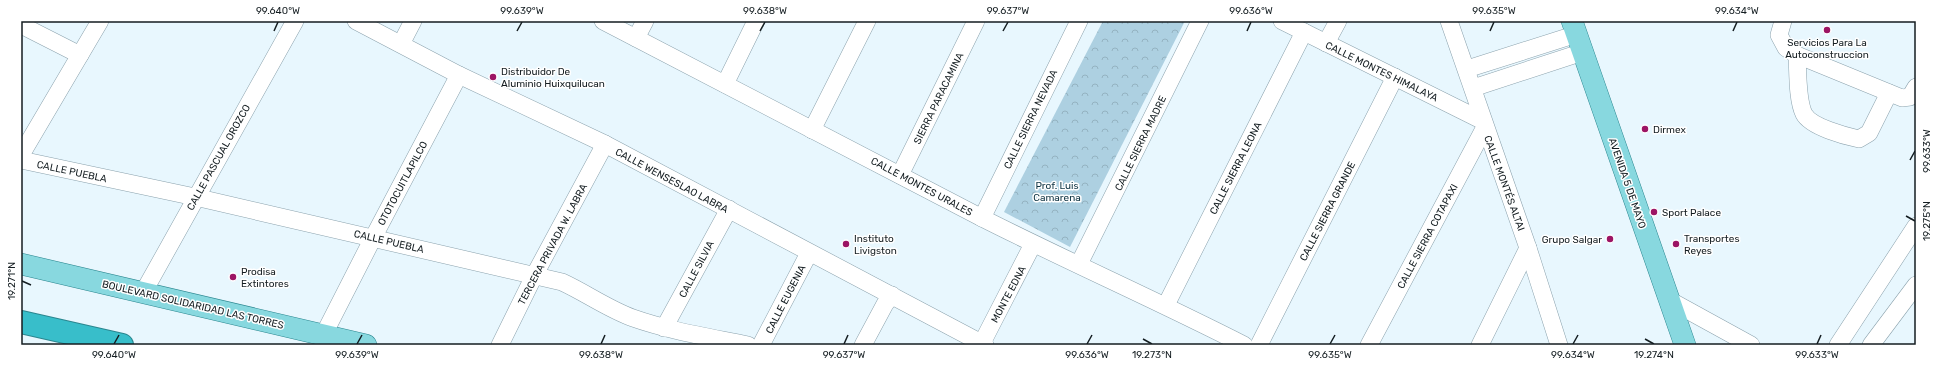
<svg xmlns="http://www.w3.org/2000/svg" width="1937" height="366" font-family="Rubik,sans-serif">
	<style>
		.park { fill: url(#park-crowns) }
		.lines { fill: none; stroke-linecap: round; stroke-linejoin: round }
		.minor-casing { stroke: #8ba2ad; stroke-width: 18 }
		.major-casing { stroke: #2b868f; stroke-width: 22 }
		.highway-casing { stroke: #2b868f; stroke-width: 24 }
		.minor { stroke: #fff; stroke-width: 17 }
		.major { stroke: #88d8df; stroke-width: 21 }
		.highway { stroke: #38beca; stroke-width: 22 }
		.ticks { fill: none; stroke: #141d21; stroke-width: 1.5 }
		.poi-dot { fill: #9c1464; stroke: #fff; stroke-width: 1.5 }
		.labels { text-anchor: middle; stroke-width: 3; stroke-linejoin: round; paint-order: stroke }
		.poi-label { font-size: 10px; fill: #141d21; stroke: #fff; text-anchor: start }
		.street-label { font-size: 10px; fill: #141d21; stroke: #fff }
		.park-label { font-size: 10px; fill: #0e3342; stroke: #fff }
		.neatline { fill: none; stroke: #141d21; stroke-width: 1.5 }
		.ticks-label { font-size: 10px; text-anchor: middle; fill: #141d21 }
	</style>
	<defs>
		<pattern id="park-crowns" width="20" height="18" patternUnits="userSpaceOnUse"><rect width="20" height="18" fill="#add0e1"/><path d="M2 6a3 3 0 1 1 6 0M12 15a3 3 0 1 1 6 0" fill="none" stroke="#94b2c1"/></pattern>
	</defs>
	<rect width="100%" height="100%" fill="#e8f7fe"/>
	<!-- park -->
	<polygon class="park" points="1103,21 1185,21 1070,247 1004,212"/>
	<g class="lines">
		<defs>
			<g id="minor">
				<polyline points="356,21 459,75 605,144 985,345"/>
				<path d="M603,21L982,218C1069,262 1158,301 1244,345"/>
				<polyline points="1282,21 1483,121"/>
				<polyline points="1449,21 1528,248 1559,345"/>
				<polyline points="1783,21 1779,35 1786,48 1797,55 1902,98 1910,97 1916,87"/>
				<polyline points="21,25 80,55"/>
				<polyline points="636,38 645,21"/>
				<polyline points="1326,43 1338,21"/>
				<polyline points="401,44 413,21"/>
				<path d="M1797,55C1798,71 1797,100 1804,114C1811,127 1845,136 1859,139L1869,133L1889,93"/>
				<polyline points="1467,69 1577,34"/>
				<polyline points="725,84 756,21"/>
				<polyline points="1473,88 1583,52"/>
				<polyline points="812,130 867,21"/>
				<polyline points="21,155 100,21"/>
				<path d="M21,160L195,197L562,282C586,293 608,309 633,318C670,331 709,337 748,345"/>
				<polyline points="900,175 976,21"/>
				<polyline points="982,218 1079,21"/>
				<polyline points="1079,264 1200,21"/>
				<polyline points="143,293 295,21"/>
				<polyline points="1669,300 1751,345"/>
				<polyline points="1166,305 1304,32"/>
				<polyline points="664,328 729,209"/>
				<polyline points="324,334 373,238 459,75"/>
				<polyline points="982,343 1033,244"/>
				<polyline points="500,345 534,276 605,144"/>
				<polyline points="761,345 809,253"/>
				<polyline points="863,345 885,304 892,295"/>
				<polyline points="1259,345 1395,77"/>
				<polyline points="1369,345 1485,127"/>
				<polyline points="1480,345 1528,248"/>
				<polyline points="1838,345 1916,226"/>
				<polyline points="1871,345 1916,285"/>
			</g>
			<g id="major">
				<polyline points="1572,21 1685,345"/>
				<polyline points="21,264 366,345"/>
			</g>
			<polyline id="highway" points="21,322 122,345"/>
		</defs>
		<!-- minor casing -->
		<use href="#minor" class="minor-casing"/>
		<!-- major casing -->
		<use href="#major" class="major-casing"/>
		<!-- highway casing -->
		<use href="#highway" class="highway-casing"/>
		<!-- minor -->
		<use href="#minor" class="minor"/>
		<!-- major -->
		<use href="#major" class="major"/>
		<!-- highway -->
		<use href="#highway" class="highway"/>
	</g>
	<!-- ticks -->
	<path class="ticks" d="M274,31L278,22M517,31L522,22M760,31L765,22M1003,31L1008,22M1247,31L1251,22M1490,31L1494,22M1733,31L1737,22M1910,160L1915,151M1906,216L1915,221M22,281L31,285M1143,339L1152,344M1645,339L1654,344M114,344L119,335M357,344L362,335M601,344L605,335M844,344L848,335M1087,344L1092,335M1330,344L1335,335M1573,344L1578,335M1817,344L1821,335"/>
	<!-- markers -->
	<g class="poi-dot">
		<circle cx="1827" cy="30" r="4"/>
		<circle cx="493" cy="77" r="4"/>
		<circle cx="1645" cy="129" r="4"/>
		<circle cx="1654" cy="212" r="4"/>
		<circle cx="1610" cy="239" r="4"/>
		<circle cx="846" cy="244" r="4"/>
		<circle cx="1676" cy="244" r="4"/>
		<circle cx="233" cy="277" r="4"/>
	</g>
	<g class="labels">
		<!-- poi labels -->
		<g class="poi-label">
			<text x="1827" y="46" text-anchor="middle">Servicios Para La<tspan x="1827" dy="12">Autoconstruccion</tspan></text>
			<text x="501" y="75">Distribuidor De<tspan x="501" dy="12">Aluminio Huixquilucan</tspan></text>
			<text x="1653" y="133">Dirmex</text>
			<text x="1662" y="216">Sport Palace</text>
			<text x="854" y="242">Instituto<tspan x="854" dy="12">Livigston</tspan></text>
			<text x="1684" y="242">Transportes<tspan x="1684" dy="12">Reyes</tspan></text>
			<text x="1602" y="243" text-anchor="end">Grupo Salgar</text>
			<text x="241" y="275">Prodisa<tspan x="241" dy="12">Extintores</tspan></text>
		</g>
		<!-- street labels -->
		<g class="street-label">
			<text transform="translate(1382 71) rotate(26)" y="4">CALLE MONTES HIMALAYA</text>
			<text transform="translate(938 98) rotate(-64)" y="4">SIERRA PARACAMINA</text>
			<text transform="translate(1030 119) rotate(-64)" y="4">CALLE SIERRA NEVADA</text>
			<text transform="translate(1140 143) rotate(-64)" y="4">CALLE SIERRA MADRE</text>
			<text transform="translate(218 157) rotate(-61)" y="4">CALLE PASCUAL OROZCO</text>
			<text transform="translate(1235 168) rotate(-63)" y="4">CALLE SIERRA LEONA</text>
			<text transform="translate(72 171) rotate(12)" y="4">CALLE PUEBLA</text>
			<text transform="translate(672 180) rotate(28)" y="4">CALLE WENSESLAO LABRA</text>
			<text transform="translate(402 183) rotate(-62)" y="4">OTOTOCUITLAPILCO</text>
			<text transform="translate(1505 183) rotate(70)" y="4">CALLE MONTÉS ALTAI</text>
			<text transform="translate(1628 183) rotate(71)" y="4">AVENIDA 5 DE MAYO</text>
			<text transform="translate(922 186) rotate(28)" y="4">CALLE MONTES URALES</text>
			<text transform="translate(1327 211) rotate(-63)" y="4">CALLE SIERRA GRANDE</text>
			<text transform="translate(1427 236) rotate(-62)" y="4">CALLE SIERRA COTAPAXI</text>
			<text transform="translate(389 241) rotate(13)" y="4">CALLE PUEBLA</text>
			<text transform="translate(552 244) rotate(-62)" y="4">TERCERA PRIVADA W. LABRA</text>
			<text transform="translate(696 269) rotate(-62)" y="4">CALLE SILVIA</text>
			<text transform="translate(1008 294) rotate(-62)" y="4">MONTE EDNA</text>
			<text transform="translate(785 299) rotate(-63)" y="4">CALLE EUGENIA</text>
			<text transform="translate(193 304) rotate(13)" y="4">BOULEVARD SOLIDARIDAD LAS TORRES</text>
		</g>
		<!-- park labels -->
		<g class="park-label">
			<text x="1057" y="189">Prof. Luis<tspan x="1057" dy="12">Camarena</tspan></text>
		</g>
	</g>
	<!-- border -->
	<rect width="1937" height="366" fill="none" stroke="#ffffff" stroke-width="44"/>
	<rect x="22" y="22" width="1893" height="322" class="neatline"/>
	<g class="ticks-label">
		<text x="278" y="14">99.640°W</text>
		<text x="522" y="14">99.639°W</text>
		<text x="765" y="14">99.638°W</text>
		<text x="1008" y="14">99.637°W</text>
		<text x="1251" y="14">99.636°W</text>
		<text x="1494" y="14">99.635°W</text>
		<text x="1737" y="14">99.634°W</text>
		<text transform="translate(1926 151) rotate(-90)" y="4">99.633°W</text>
		<text transform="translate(1926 221) rotate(-90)" y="4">19.275°N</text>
		<text transform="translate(11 281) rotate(-90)" y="4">19.271°N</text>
		<text x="114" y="358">99.640°W</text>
		<text x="357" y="358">99.639°W</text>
		<text x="601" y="358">99.638°W</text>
		<text x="844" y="358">99.637°W</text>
		<text x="1087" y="358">99.636°W</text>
		<text x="1152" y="358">19.273°N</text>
		<text x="1330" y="358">99.635°W</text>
		<text x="1573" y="358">99.634°W</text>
		<text x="1654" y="358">19.274°N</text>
		<text x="1817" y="358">99.633°W</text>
	</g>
</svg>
